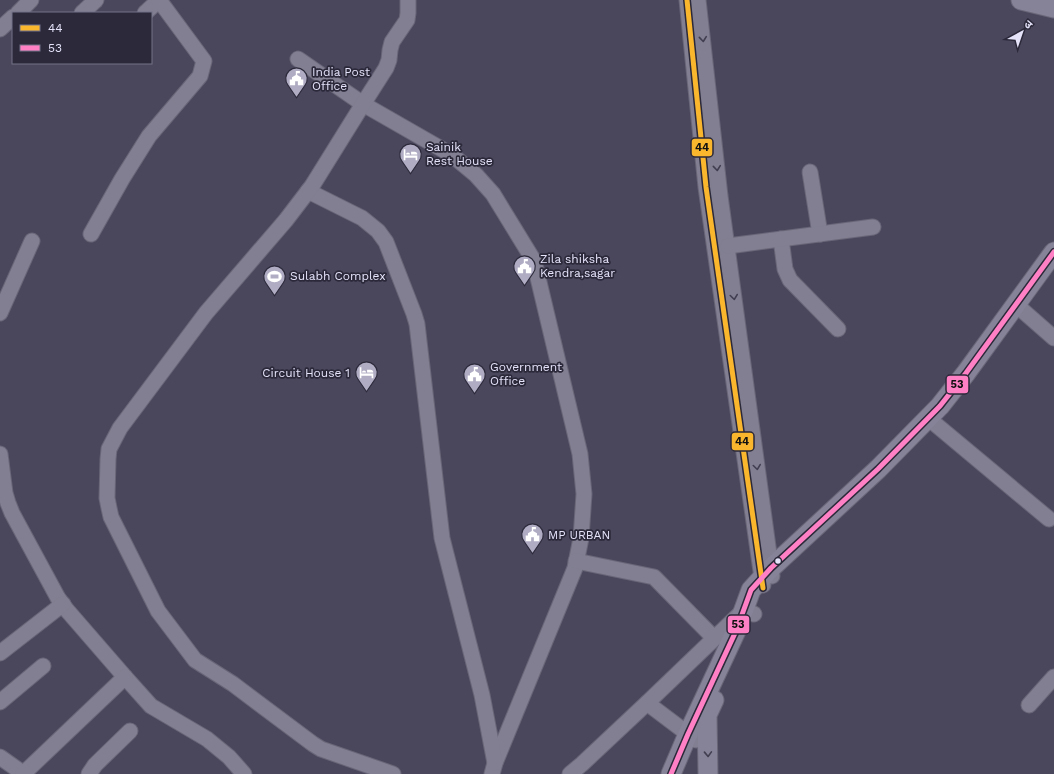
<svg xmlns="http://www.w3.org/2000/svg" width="1054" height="774" font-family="'Work Sans','Noto Sans Devanagari',sans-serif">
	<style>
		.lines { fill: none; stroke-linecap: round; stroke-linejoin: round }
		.minor-casing { stroke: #696678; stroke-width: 17 }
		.major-casing { stroke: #696678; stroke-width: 21 }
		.minor { stroke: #817f91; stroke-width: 15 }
		.major { stroke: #868297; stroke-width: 19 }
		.bus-1-casing { stroke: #2b293a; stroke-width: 8 }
		.bus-2-casing { stroke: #2b293a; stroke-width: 8 }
		.bus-1 { stroke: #fab62d; stroke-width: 5 }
		.bus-2 { stroke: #ff80c5; stroke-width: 5 }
		.oneway { stroke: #403e50 }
		.oneway2 { stroke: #423f51 }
		.bus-dot { fill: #e5e3fa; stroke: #2b293a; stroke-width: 1.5 }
		.labels { text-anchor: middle; stroke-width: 3.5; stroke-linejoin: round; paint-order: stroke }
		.poi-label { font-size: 12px; fill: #e5e3fa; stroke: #2b293a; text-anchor: start }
		.line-badge { stroke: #2b293a; stroke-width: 1.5 }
		.pale-badge-label { font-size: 11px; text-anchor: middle; font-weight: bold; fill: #111 }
	</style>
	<rect width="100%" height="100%" fill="#4a475d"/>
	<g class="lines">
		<defs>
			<g id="minor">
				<polyline points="687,0 706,187 763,585"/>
				<polyline points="698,0 720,196 772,576"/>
				<polyline points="18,13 31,0"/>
				<polyline points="82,13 96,0"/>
				<polyline points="145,13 159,0"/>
				<polyline points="0,29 13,17"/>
				<polyline points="298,59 363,104 452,155 476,175 493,194 534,261 580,454 584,494 581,538 575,568 495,763 492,774"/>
				<polyline points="810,172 820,234"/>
				<polyline points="308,191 362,218 378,231 386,242 414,314 417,324 442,538 482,695 495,763"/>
				<polyline points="91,234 122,179 149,136 200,76 204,61 159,0"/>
				<polyline points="781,239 785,269 790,280 838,329"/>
				<polyline points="728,246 873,227"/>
				<polyline points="1022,310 1054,338"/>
				<polyline points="0,313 32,241"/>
				<polyline points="934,423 1049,519"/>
				<polyline points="0,454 5,493 8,503 12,513 58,598 66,609 125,677 151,706 207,739 229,757 244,774"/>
				<polyline points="576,561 654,577 714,638"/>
				<polyline points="0,653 63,604"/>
				<polyline points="0,702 43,666"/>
				<polyline points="647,703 696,740"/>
				<polyline points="1029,705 1054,677"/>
				<polyline points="0,757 24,774"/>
				<polyline points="23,774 125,677"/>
				<polyline points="89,774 95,765 130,731"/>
				<polyline points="393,774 321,749 313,744 233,684 195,660 158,611 111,517 109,508 107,498 108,459 109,449 120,428 206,313 286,220 312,186 363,104 386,68 389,60 390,50 392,42 407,20 408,13 408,0"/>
				<polyline points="570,774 582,764 647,703 744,610 754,614"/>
			</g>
			<g id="major">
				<polyline points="1021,0 1054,8"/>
				<polyline points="671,774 688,734 736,631 751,590 771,568 878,469 940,406 966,373 1054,252"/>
				<polyline points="708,774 707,715 714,700"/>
			</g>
		</defs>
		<!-- minor casing -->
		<use href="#minor" class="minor-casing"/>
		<!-- major casing -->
		<use href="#major" class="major-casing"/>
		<!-- minor -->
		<use href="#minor" class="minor"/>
		<!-- major -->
		<use href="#major" class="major"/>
		<defs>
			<polyline id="bus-1" points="687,0 706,187 763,588"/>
			<polyline id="bus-2" points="671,774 688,734 736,631 751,590 771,568 878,469 940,406 966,373 1054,252"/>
		</defs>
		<!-- bus-1 casing -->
		<use href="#bus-1" class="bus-1-casing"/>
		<!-- bus-2 casing -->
		<use href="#bus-2" class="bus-2-casing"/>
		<!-- bus-1 -->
		<use href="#bus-1" class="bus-1"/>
		<!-- bus-2 -->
		<use href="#bus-2" class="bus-2"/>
	</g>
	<!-- one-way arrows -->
	<defs><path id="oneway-chevron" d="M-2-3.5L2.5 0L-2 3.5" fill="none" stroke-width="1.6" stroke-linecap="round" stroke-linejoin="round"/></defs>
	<g class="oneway">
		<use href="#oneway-chevron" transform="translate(703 39) rotate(84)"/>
		<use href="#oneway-chevron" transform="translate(717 168) rotate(84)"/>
		<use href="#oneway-chevron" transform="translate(734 297) rotate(82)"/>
		<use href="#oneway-chevron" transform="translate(757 467) rotate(82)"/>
	</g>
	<use class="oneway2" href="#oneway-chevron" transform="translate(708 754) rotate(88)"/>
	<!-- icons -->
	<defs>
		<symbol id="civic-pin" viewBox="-11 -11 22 30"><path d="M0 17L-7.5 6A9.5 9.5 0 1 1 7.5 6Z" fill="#afacc3" stroke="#2b293a"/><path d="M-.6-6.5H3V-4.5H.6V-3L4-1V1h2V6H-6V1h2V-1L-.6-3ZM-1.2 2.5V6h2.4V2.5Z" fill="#fff"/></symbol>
		<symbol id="hotel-pin" viewBox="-11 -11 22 30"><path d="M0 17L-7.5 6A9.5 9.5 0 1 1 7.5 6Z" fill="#afacc3" stroke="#2b293a"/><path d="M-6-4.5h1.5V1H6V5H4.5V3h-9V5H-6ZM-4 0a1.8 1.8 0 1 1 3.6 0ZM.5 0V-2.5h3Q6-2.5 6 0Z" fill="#fff"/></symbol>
		<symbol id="stadium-pin" viewBox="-11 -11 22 30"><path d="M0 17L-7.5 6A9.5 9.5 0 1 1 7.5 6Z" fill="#afacc3" stroke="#2b293a"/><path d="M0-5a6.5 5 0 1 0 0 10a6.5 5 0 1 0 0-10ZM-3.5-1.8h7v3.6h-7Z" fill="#fff"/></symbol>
	</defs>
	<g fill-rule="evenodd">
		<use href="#civic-pin" x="284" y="66" width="25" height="34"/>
		<use href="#hotel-pin" x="398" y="142" width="25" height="34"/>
		<use href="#civic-pin" x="512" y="254" width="25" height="34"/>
		<use href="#stadium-pin" x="262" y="264" width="25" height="34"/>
		<use href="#hotel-pin" x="354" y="360" width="25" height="34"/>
		<use href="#civic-pin" x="462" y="362" width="25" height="34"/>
		<use href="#civic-pin" x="520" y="522" width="25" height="34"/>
	</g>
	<!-- markers -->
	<circle class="bus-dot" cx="778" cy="561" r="3.5"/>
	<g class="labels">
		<!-- poi labels -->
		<g class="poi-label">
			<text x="312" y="76">India Post<tspan x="312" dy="14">Office</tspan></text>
			<text x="426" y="151">Sainik<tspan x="426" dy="14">Rest House</tspan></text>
			<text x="540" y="263">Zila shiksha<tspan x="540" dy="14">Kendra,sagar</tspan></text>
			<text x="290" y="280">Sulabh Complex</text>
			<text x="490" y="371">Government<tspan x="490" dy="14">Office</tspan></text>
			<text x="350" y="377" text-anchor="end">Circuit House 1</text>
			<text x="548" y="539">MP URBAN</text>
		</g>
	</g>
	<g class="line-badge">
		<rect x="691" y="138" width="22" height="19" rx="4" fill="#fab62d"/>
		<rect x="946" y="375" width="23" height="19" rx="4" fill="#ff80c5"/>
		<rect x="731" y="432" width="23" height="19" rx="4" fill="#fab62d"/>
		<rect x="727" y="615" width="23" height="19" rx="4" fill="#ff80c5"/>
	</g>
	<g class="pale-badge-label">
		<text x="702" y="151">44</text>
		<text x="957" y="388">53</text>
		<text x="742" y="445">44</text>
		<text x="738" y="628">53</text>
	</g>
	<!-- legend -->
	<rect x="12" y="12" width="140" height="52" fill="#2b293a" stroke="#757387"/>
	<rect x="20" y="25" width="20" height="6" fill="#fab62d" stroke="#757387"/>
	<text x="48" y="32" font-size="12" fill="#e5e3fa">44</text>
	<rect x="20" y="45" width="20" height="6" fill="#ff80c5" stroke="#757387"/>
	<text x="48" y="52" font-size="12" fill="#e5e3fa">53</text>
	<!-- north arrow -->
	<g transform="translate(1022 32) rotate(40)" stroke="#2b293a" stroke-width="3" paint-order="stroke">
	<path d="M0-3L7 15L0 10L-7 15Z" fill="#e5e3fa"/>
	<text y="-6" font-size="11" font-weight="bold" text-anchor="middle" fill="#e5e3fa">उ</text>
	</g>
</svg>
